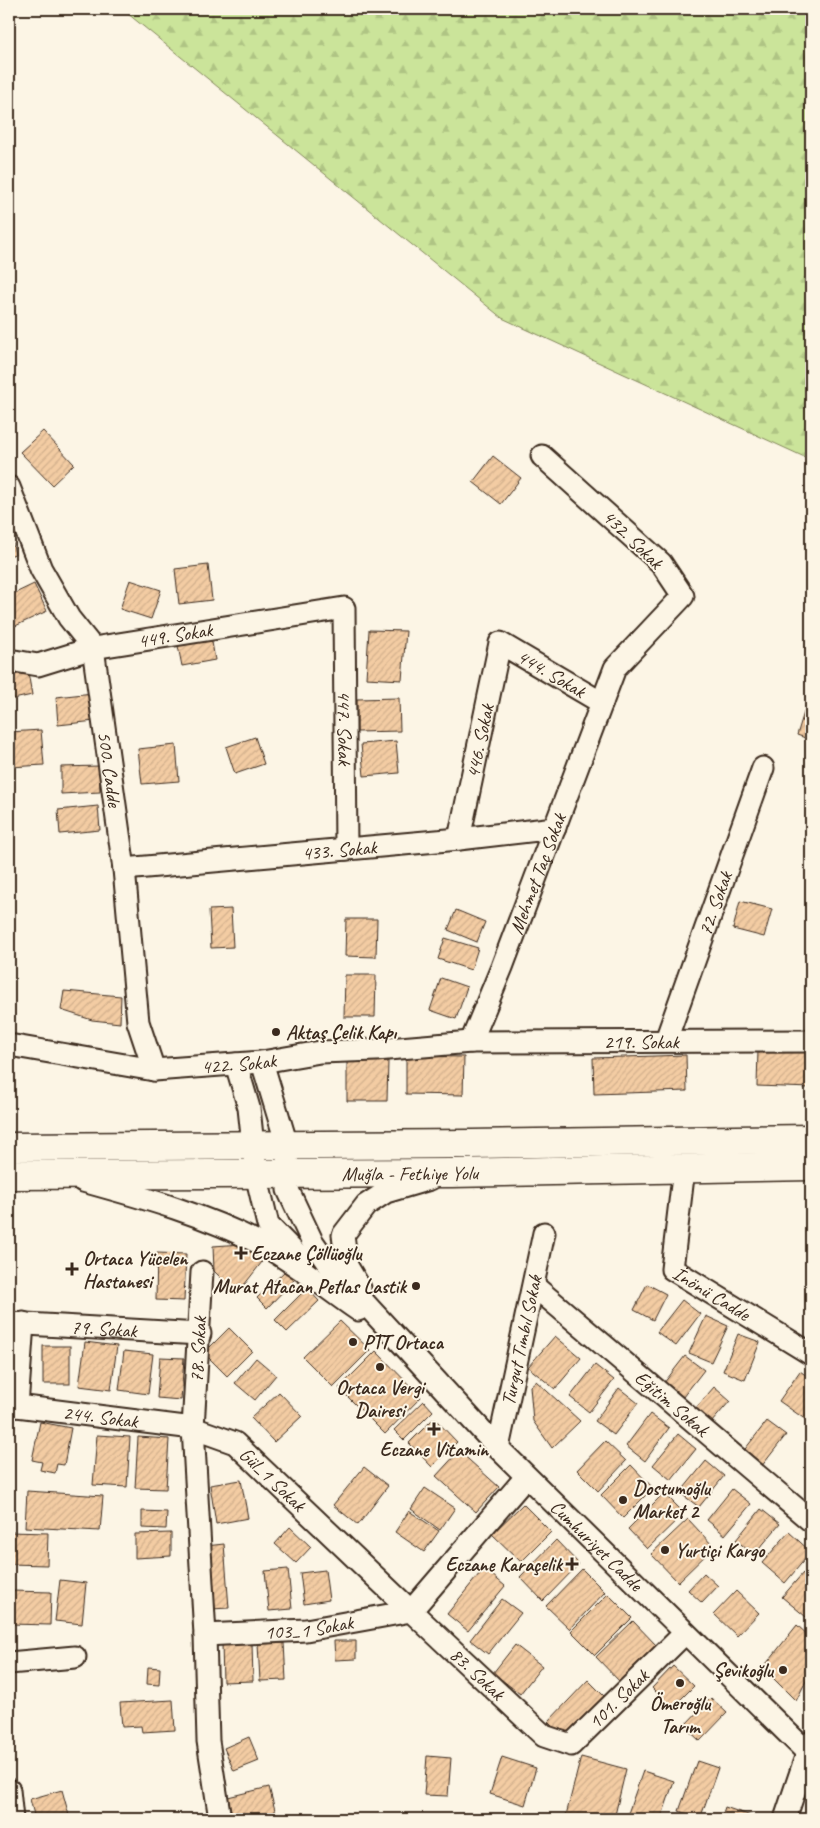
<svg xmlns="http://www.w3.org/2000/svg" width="820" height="1828" font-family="Caveat,sans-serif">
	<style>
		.forest { fill: url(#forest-firs); stroke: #83875c }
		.building { fill: url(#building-hatch); stroke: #3b2a1e }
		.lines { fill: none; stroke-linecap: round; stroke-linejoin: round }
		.minor-casing { stroke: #3b2a1e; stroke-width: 25 }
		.highway-casing { stroke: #3b2a1e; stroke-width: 31 }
		.minor { stroke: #fcf5e5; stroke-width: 21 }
		.highway { stroke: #fcf5e5; stroke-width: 28 }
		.poi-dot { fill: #3b2a1e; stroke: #fcf5e5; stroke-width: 2 }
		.labels { text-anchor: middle; stroke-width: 4; stroke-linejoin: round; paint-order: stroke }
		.street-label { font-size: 20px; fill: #3b2a1e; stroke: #fcf5e5 }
		.poi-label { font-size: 20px; font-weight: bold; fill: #3b2a1e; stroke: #fcf5e5; text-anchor: start }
	</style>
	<defs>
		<pattern id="forest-firs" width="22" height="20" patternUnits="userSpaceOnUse" patternTransform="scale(1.25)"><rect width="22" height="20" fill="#cbe49a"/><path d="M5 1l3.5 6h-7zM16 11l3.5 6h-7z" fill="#afc484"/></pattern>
		<pattern id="building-hatch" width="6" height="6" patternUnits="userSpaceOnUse" patternTransform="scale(1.25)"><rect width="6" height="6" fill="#f3cca3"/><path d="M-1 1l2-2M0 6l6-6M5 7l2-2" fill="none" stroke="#d1af8c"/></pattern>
	</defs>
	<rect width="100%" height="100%" fill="#fcf5e5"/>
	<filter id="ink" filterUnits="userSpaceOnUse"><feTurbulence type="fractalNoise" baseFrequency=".02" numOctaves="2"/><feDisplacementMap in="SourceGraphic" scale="10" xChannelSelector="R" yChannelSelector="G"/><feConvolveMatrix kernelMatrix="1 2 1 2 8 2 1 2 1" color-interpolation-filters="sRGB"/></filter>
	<g filter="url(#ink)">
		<!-- forest -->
		<polygon class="forest" points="122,9 811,9 811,460 502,318"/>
		<!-- building -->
		<g class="building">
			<polygon points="43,431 74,464 52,485 20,452"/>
			<polygon points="493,456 521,478 501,504 473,482"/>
			<polygon points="9,528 15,554 9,556"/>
			<polygon points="208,565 212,600 179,604 175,569"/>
			<polygon points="130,580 161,590 151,619 120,609"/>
			<polygon points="34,584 47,611 9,629 9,596"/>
			<polygon points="210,630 215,660 182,666 176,636"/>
			<polygon points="369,630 406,631 402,680 366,678"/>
			<polygon points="28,672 32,695 9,700 9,676"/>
			<polygon points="93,693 95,721 58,725 56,697"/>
			<polygon points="809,696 811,697 811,740 797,735"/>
			<polygon points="399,698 400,731 357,732 357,699"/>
			<polygon points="41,730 44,765 11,767 9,732"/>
			<polygon points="255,737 264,764 235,774 226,747"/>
			<polygon points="396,741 399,773 364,776 361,744"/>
			<polygon points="176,745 179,781 142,784 138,749"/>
			<polygon points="99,766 100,792 61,794 61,767"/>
			<polygon points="98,806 100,830 60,834 58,810"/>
			<polygon points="740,901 772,909 764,937 733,929"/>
			<polygon points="231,909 233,947 211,948 209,910"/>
			<polygon points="456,910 485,922 477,942 448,930"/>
			<polygon points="346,919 377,919 376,957 345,956"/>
			<polygon points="445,938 478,948 471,970 438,959"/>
			<polygon points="345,975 376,975 375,1017 344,1017"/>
			<polygon points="441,978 467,987 456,1019 430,1010"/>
			<polygon points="64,991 121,996 120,1023 92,1020 61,1010"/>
			<polygon points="758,1050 811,1051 811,1088 757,1086"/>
			<polygon points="686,1055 687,1091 594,1094 593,1058"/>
			<polygon points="406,1056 464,1057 463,1095 406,1094"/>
			<polygon points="347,1061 388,1061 387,1101 347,1101"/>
			<polygon points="242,1244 262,1262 237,1294 214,1271 213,1246"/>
			<polygon points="157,1253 186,1254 184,1301 156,1300"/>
			<polygon points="286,1270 295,1279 267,1308 257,1298"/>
			<polygon points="647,1284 666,1294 653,1320 634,1310"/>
			<polygon points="307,1288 319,1301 287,1332 275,1320"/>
			<polygon points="682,1300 700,1314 676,1346 657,1332"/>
			<polygon points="706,1316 728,1326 711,1362 689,1353"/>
			<polygon points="340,1321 370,1350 333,1387 303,1357"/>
			<polygon points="229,1328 252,1351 227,1376 204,1353"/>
			<polygon points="738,1334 760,1342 745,1380 723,1371"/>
			<polygon points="555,1336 581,1358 555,1389 528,1367"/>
			<polygon points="85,1342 117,1346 111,1390 79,1386"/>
			<rect x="43" y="1346" width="27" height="38"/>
			<polygon points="124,1351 153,1354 148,1394 119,1390"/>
			<polygon points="376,1351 421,1397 385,1434 339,1388"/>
			<polygon points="685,1356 704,1370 679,1402 660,1388"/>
			<polygon points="160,1357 184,1358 181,1400 157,1398"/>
			<polygon points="256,1358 276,1375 255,1400 235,1383"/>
			<polygon points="595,1365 614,1380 589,1412 570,1397"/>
			<polygon points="800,1371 811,1379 811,1419 809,1422 779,1401"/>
			<polygon points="536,1381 580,1421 552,1448 533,1421 530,1386"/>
			<polygon points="714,1387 730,1401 711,1423 695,1409"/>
			<polygon points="619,1388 638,1403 614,1435 595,1421"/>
			<polygon points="279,1392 302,1416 274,1442 251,1418"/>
			<polygon points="424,1401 433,1411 404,1440 394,1430"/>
			<polygon points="650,1414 669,1428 645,1461 626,1446"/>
			<polygon points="434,1418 457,1442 432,1467 409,1443"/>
			<polygon points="767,1421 786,1435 761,1467 742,1453"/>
			<polygon points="40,1422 71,1428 64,1465 57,1464 55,1473 40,1470 42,1462 32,1460"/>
			<polygon points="678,1434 696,1449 671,1480 653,1465"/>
			<polygon points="97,1435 130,1437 127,1487 93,1485"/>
			<polygon points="138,1437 169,1439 166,1489 135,1488"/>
			<polygon points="605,1441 626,1461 598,1491 577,1470"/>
			<polygon points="459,1451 499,1487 476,1512 436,1476"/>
			<polygon points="706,1461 724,1476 699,1507 680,1493"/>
			<polygon points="631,1465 653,1488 623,1518 601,1495"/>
			<polygon points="364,1467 388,1486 358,1525 333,1505"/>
			<polygon points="241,1480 248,1518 216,1524 210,1485"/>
			<polygon points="425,1488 455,1508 440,1530 411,1509"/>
			<polygon points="732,1489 751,1504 725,1535 707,1520"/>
			<polygon points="27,1491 103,1496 100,1531 25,1527"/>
			<polygon points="664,1493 684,1513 647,1549 628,1529"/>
			<polygon points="523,1504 551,1532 521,1562 492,1534"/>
			<polygon points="761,1509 780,1524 754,1555 736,1540"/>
			<polygon points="142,1511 167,1512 166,1529 142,1528"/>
			<polygon points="409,1511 439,1531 424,1552 395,1532"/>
			<polygon points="688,1519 714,1547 678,1582 651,1554"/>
			<polygon points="290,1527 311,1547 296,1563 275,1544"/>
			<polygon points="9,1532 48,1533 47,1565 9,1564"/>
			<polygon points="789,1532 811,1552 785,1583 762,1563"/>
			<polygon points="171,1533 171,1556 135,1558 135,1534"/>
			<polygon points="556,1540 579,1564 543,1601 520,1577"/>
			<polygon points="224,1544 229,1608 211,1609 206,1546"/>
			<polygon points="484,1568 505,1586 468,1631 447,1614"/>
			<polygon points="288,1569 292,1609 269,1611 265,1571"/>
			<polygon points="582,1569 605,1592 570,1629 546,1606"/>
			<polygon points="325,1570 329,1600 304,1604 300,1573"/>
			<polygon points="704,1573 718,1586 702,1603 688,1590"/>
			<polygon points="803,1573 811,1580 811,1621 782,1597"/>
			<polygon points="60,1580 86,1583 82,1624 55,1621"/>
			<polygon points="11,1591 51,1592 50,1625 10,1624"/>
			<polygon points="736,1591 759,1613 737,1636 714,1614"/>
			<polygon points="608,1594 632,1618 595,1655 571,1631"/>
			<polygon points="502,1599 521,1613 488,1654 470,1640"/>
			<polygon points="633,1621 657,1646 620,1682 596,1657"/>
			<polygon points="797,1625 811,1638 811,1655 808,1677 796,1701 763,1668"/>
			<polygon points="334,1641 356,1641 356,1659 335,1660"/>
			<polygon points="252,1643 253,1681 223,1682 222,1644"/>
			<polygon points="284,1643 286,1680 260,1681 258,1644"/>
			<polygon points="515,1645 542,1666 520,1694 493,1673"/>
			<polygon points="673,1666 694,1686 672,1708 652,1688"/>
			<polygon points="148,1667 160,1668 159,1685 147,1684"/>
			<polygon points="588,1680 608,1700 568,1742 548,1722"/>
			<polygon points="711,1698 727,1713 700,1741 684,1726"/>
			<polygon points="173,1700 175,1730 142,1732 141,1726 122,1727 120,1703"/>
			<polygon points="249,1737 259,1761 234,1771 224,1748"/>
			<polygon points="427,1756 451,1758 448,1796 424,1795"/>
			<polygon points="502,1757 536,1768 525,1805 490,1794"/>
			<polygon points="581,1757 626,1769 614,1819 565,1819"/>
			<polygon points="697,1761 718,1768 700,1819 679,1811"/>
			<polygon points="643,1771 674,1781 661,1819 626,1819"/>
			<polygon points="269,1787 276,1814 254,1819 233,1819 228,1797"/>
			<polygon points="62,1790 70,1819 35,1819 30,1799"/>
			<polygon points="725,1807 754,1817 754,1819 721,1819"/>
		</g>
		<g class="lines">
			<defs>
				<g id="minor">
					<path id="s1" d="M9,487L41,569L69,618L93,648L124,869L138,1022L154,1070"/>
					<path id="s2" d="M9,660L38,665L93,648L344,608L346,849"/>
					<path id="s3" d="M459,839L500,643L602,703"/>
					<path id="s4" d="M124,869L459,839L555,828"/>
					<path id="s5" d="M666,1040L763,768"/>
					<path id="s6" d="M471,1042L502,967L615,668L683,596L661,563L542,456"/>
					<path id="s7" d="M9,1045L154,1070L262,1062L320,1052L376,1050L471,1042L811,1041"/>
					<path id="s8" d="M262,1062L287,1145L288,1190L312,1241L326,1261L498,1448L811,1756"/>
					<polyline points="236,1064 249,1108 256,1174 268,1225 302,1260"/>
					<path id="s9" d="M684,1168L672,1269L811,1354"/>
					<path d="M83,1181C145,1198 206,1215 263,1245C296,1263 327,1289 358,1310"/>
					<path id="s10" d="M534,1286L811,1521"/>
					<polyline points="360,1288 347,1266 343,1235 366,1205 386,1192 430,1179"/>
					<path id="s11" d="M9,1323L200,1334"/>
					<path id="s12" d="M9,1405L193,1428L202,1272"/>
					<polyline points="17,1406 23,1323"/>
					<path id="s13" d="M498,1448L544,1233"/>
					<path id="s14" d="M205,1635L306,1630L411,1611L544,1736L571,1745L685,1633"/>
					<polyline points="9,1663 75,1657"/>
					<polyline points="9,1790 12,1819"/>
					<path id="s15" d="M220,1819L208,1741L205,1635L193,1428L235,1443L411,1611L526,1477"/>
					<polyline points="785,1819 811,1742"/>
				</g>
				<g id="highway">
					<polyline points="9,1147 472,1144 811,1139"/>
					<path id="s16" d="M9,1175L452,1173L811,1166"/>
				</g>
			</defs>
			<!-- minor casing -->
			<use href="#minor" class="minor-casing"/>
			<!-- highway casing -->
			<use href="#highway" class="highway-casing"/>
			<!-- minor -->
			<use href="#minor" class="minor"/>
			<!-- highway -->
			<use href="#highway" class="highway"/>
		</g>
	</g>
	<!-- markers -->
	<g class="poi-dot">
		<circle cx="276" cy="1032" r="5"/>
		<path d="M238.5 1245.5h5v5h5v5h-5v5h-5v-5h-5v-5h5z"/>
		<path d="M69.5 1261.5h5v5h5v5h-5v5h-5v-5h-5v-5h5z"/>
		<circle cx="416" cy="1286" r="5"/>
		<circle cx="353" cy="1342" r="5"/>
		<circle cx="380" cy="1367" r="5"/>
		<path d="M431.5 1421.5h5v5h5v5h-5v5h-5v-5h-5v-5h5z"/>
		<circle cx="623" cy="1500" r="5"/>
		<circle cx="665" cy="1550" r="5"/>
		<path d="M569.5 1556.5h5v5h5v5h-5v5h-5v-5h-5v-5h5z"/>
		<circle cx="783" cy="1670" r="5"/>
		<circle cx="680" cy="1683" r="5"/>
	</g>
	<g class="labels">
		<!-- street labels -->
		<g class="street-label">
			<text transform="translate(633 539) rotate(44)" y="7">432. Sokak</text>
			<text dy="7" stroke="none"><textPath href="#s2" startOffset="170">449. Sokak</textPath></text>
			<text dy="7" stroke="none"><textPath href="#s3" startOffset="260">444. Sokak</textPath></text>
			<text dy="7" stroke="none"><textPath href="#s2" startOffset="461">447. Sokak</textPath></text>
			<text dy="7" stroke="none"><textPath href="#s3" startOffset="100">446. Sokak</textPath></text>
			<text dy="7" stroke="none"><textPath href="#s1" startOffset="305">500. Cadde</textPath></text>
			<text dy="7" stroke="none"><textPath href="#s4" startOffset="216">433. Sokak</textPath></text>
			<text dy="7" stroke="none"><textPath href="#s6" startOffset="181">Mehmet Taç Sokak</textPath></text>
			<text dy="7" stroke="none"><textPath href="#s5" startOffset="145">72. Sokak</textPath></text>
			<text dy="7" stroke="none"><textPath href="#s7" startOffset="636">219. Sokak</textPath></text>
			<text dy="7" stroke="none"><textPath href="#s7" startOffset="232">422. Sokak</textPath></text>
			<text dy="7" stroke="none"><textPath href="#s16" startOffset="401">Muğla - Fethiye Yolu</textPath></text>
			<text dy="7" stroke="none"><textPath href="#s9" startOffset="148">İnönü Cadde</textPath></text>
			<text dy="7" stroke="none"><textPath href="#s11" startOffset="95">79. Sokak</textPath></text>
			<text dy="7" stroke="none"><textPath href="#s13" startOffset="110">Turgut Tımbıl Sokak</textPath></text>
			<text dy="7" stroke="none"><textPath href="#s12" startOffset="264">78. Sokak</textPath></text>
			<text dy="7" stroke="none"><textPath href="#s10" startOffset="181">Eğitim Sokak</textPath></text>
			<text dy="7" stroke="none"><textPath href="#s12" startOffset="92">244. Sokak</textPath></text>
			<text dy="7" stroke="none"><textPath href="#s15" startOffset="489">Gül_1 Sokak</textPath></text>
			<text dy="7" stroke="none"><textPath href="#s8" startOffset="605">Cumhuriyet Cadde</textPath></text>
			<text dy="7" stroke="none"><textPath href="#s14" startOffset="104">103_1 Sokak</textPath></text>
			<text dy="7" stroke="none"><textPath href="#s14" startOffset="299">83. Sokak</textPath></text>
			<text dy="7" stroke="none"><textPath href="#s14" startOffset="485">101. Sokak</textPath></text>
		</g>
		<!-- poi labels -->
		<g class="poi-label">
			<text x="286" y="1039">Aktaş Çelik Kapı</text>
			<text x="251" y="1260">Eczane Çöllüoğlu</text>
			<text x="83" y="1265">Ortaca Yücelen<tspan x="83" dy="23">Hastanesi</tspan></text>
			<text x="406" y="1293" text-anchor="end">Murat Atacan Petlas Lastik</text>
			<text x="363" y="1349">PTT Ortaca</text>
			<text x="380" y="1394" text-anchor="middle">Ortaca Vergi<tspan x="380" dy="23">Dairesi</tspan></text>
			<text x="434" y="1456" text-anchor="middle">Eczane Vitamin</text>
			<text x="633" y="1495">Dostumoğlu<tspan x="633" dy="23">Market 2</tspan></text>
			<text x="675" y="1557">Yurtiçi Kargo</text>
			<text x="562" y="1571" text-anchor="end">Eczane Karaçelik</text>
			<text x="773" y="1677" text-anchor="end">Şevikoğlu</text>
			<text x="680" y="1710" text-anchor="middle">Ömeroğlu<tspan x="680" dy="23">Tarım</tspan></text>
		</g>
	</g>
	<!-- margin -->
	<rect width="820" height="1828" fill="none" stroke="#fcf5e5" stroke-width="30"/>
	<rect x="15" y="15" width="790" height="1798" fill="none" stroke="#3b2a1e" stroke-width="2" filter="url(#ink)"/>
</svg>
